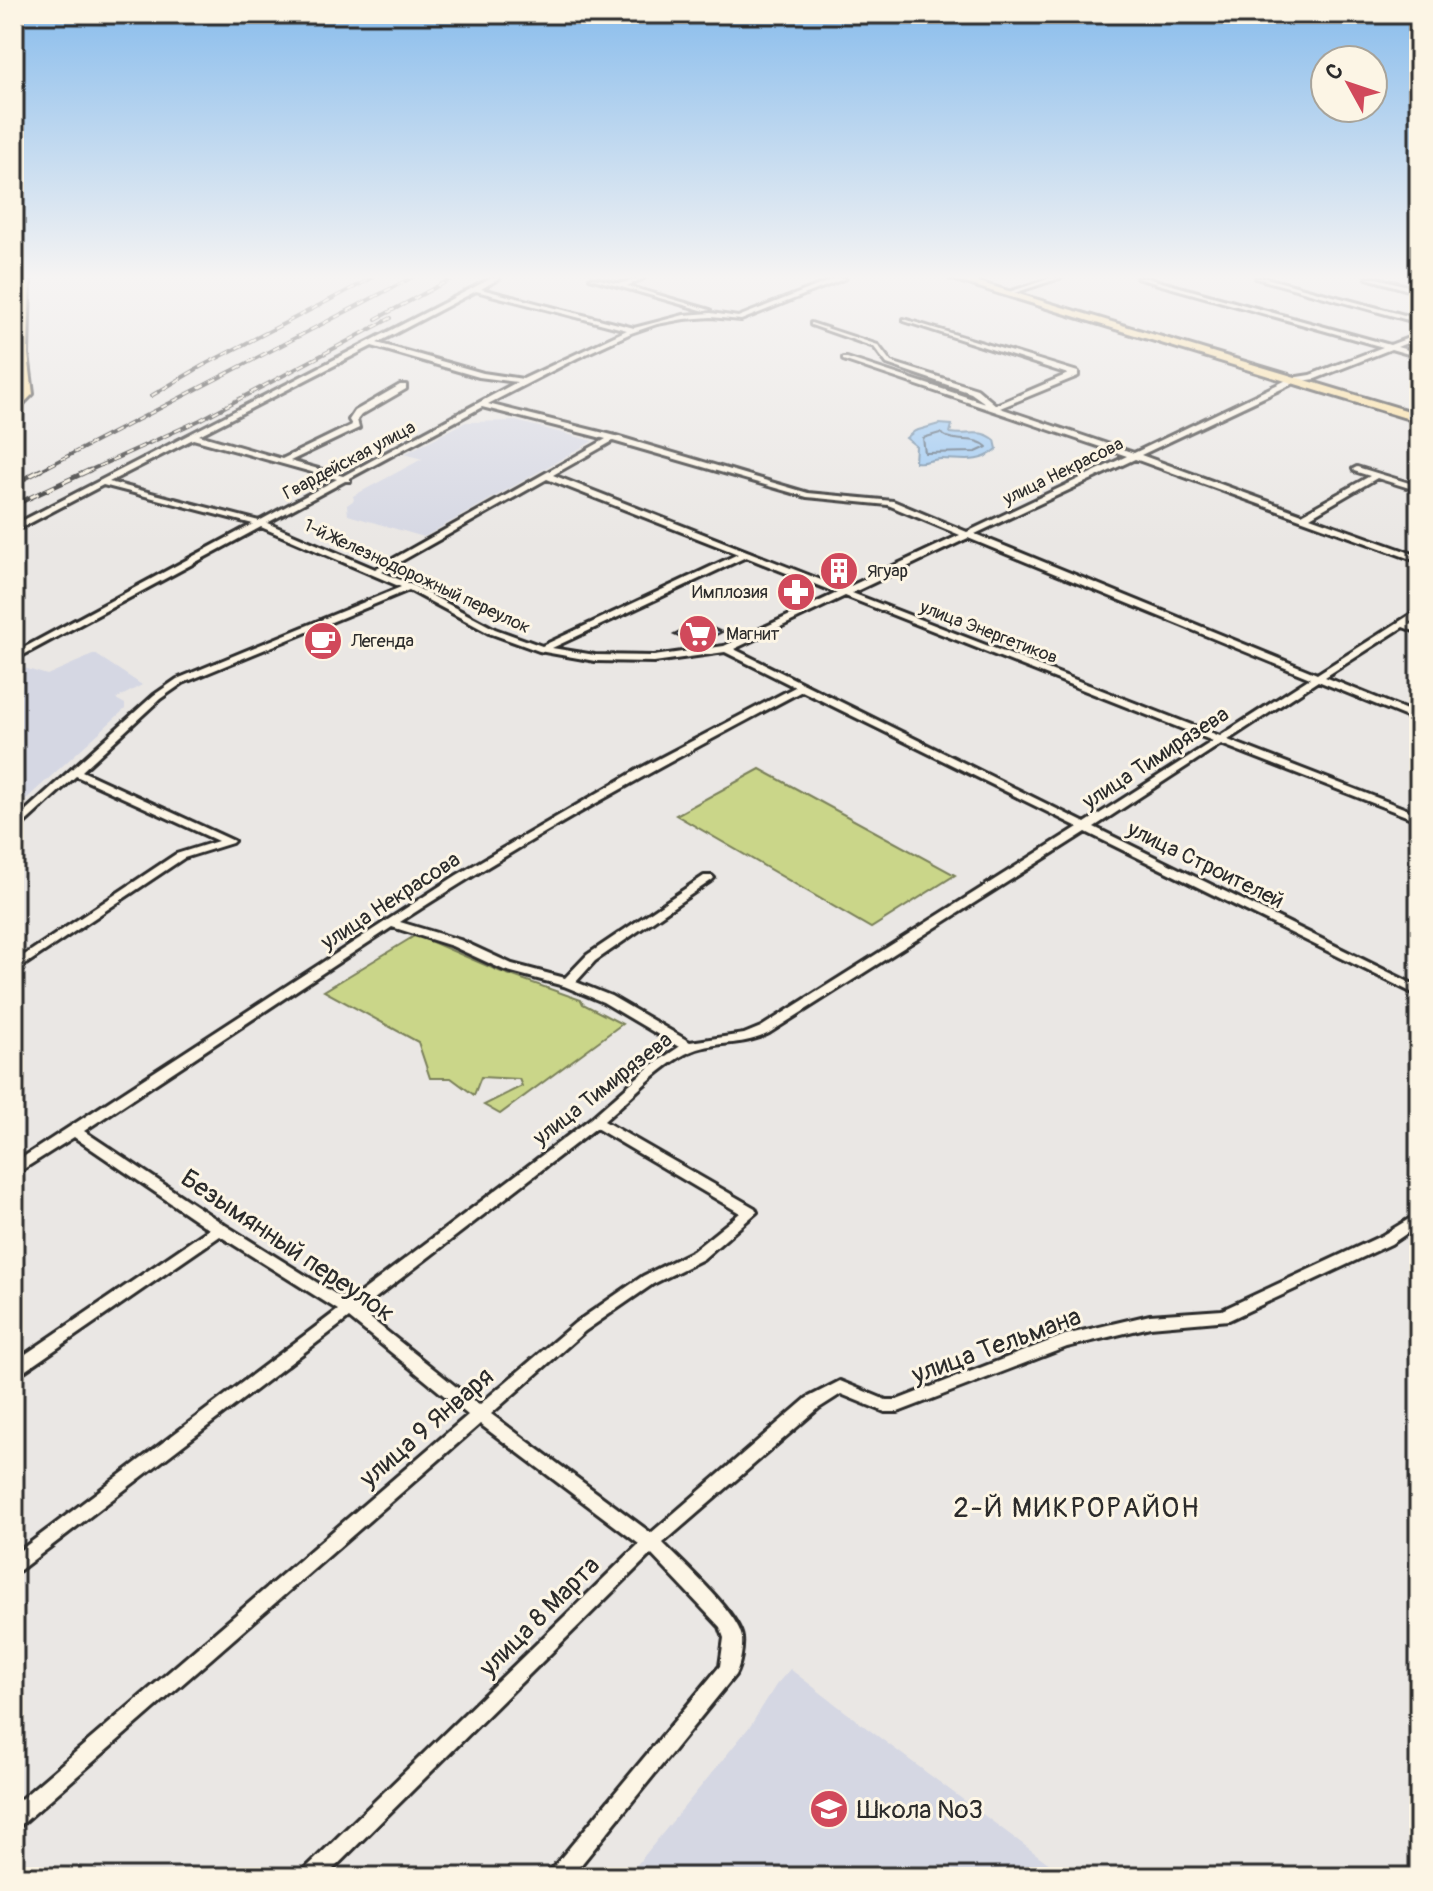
<svg xmlns="http://www.w3.org/2000/svg" width="1433" height="1891" font-family="Pangolin,sans-serif">
	<style>
		.built { fill: #d5d7e3 }
		.green { fill: #cad689; stroke: #7a805a; stroke-width: 2 }
		.water { fill: #98c7f3; stroke: #6c89a3; stroke-width: 2 }
		.lines { fill: none; stroke-linecap: round; stroke-linejoin: round }
		.shore { stroke: #57697b; stroke-width: 2 }
		.building { fill: #a3b1e0; stroke: #2b2b2b; stroke-width: 2 }
		.street-casing { stroke: #2b2b2b; stroke-width: 6 }
		.primary-casing { stroke: #2b2b2b; stroke-width: 6 }
		.street { fill: #fcf5e5; fill-rule: evenodd }
		.primary { fill: #fdde96; fill-rule: evenodd }
		.rail-far1-casing { stroke: #2b2b2b; stroke-width: 4 }
		.rail-casing { stroke: #2b2b2b; stroke-width: 5 }
		.rail-far1 { stroke: #fcf5e5; stroke-width: 2; stroke-dasharray: 7; stroke-linecap: butt }
		.rail { stroke: #fcf5e5; stroke-width: 3; stroke-dasharray: 9; stroke-linecap: butt }
		.labels { text-anchor: middle; stroke-width: 6; stroke-linejoin: round; paint-order: stroke }
		.far-street-label { font-size: 18px; fill: #2b2b2b; stroke: #fcf5e5 }
		.far-poi-label { font-size: 18px; fill: #2b2b2b; stroke: #fcf5e5; text-anchor: start }
		.street-label { font-size: 22px; fill: #2b2b2b; stroke: #fcf5e5 }
		.near-street-label { font-size: 26px; fill: #2b2b2b; stroke: #fcf5e5 }
		.near-poi-label { font-size: 26px; fill: #2b2b2b; stroke: #fcf5e5; text-anchor: start }
		.near-neighbourhood-label { font-size: 28px; letter-spacing: 2px; fill: #2b2b2b; stroke: #fcf5e5 }
	</style>
	<rect width="100%" height="100%" fill="#eae7e4"/>
	<filter id="ink" filterUnits="userSpaceOnUse"><feTurbulence type="fractalNoise" baseFrequency=".0125" numOctaves="2"/><feDisplacementMap in="SourceGraphic" scale="16" xChannelSelector="R" yChannelSelector="G"/><feConvolveMatrix kernelMatrix="1 2 1 2 8 2 1 2 1" color-interpolation-filters="sRGB"/></filter>
	<g filter="url(#ink)">
		<!-- built -->
		<g class="built">
			<polygon points="516,421 593,441 424,537 348,515 347,505 354,500 353,496 422,459 404,454 466,422"/>
			<polygon points="95,654 142,685 116,699 125,704 125,709 14,810 14,665 47,675"/>
			<polygon points="790,1669 860,1723 1067,1877 627,1877 751,1725 776,1685"/>
		</g>
		<!-- green -->
		<g class="green">
			<polygon points="760,769 955,875 871,928 676,815"/>
			<polygon points="416,935 499,971 581,1000 583,1004 622,1024 500,1114 484,1105 522,1086 519,1079 481,1077 474,1095 451,1078 430,1078 418,1042 324,991"/>
		</g>
		<!-- water -->
		<path class="water" d="M939,424L952,425L950,433C968,436 980,428 995,440L997,449C979,465 962,459 941,459C931,459 925,464 915,462L916,446L906,438L915,431Z"/>
		<g class="lines">
			<!-- shore -->
			<path class="shore" d="M940,433C955,445 975,435 987,447L976,452L925,453L923,438Z"/>
		</g>
		<!-- building -->
		<polygon class="building" points="699,622 722,632 697,645 674,635"/>
		<g class="lines">
			<defs>
				<g id="street">
					<path d="M492,278H500L481,289L634,328L684,315L711,313L738,317L837,278H846L741,320L711,317L684,319L657,324L631,333L577,358L488,404L616,436L808,493L893,501L967,532L1127,456L843,360V358H847L985,403L971,393L887,364L874,347L811,325V323L878,345L891,362L977,389L996,405L1068,374L904,321V319L1078,372V376L1000,408L1134,453L1291,378L1310,375L1383,347L1137,278H1147L1390,345L1419,334V338L1397,347L1419,353V357L1391,349L1315,379L1296,382L1141,455L1302,514L1370,476L1354,471L1353,469L1357,467L1419,486V491L1377,478L1310,517L1419,556V562L1135,459L975,534L1317,674L1419,609V616L1409,623L1419,627V633L1403,627L1325,677L1419,715V722L1318,681L1228,740L1419,814V821L1221,744L1094,827L1419,987V996L1086,832L769,1033C744,1046 722,1041 697,1049C666,1059 629,1100 604,1121L755,1208L757,1212L703,1259L653,1284L585,1331L491,1414L651,1533L807,1398L840,1381L886,1400H897L1065,1335L1150,1315L1222,1310L1381,1236L1419,1213V1225L1391,1244L1229,1320L1150,1327L1067,1347L898,1412H885L841,1394L819,1408L663,1543C682,1563 739,1613 742,1638C743,1649 740,1666 735,1675L571,1877H548L551,1870L720,1666L724,1638L720,1627L651,1554L325,1877H301L304,1870L639,1544L480,1424L21,1825L14,1828V1805L468,1415L349,1318L20,1570L14,1573V1555L338,1310L220,1236L20,1374L14,1376V1362L209,1229L74,1137L14,1175V1163L457,875L637,770L795,687L725,652L654,662L595,661L539,651L489,633L409,590L183,683L160,699L82,771L234,841L232,843L184,858L14,972V962L176,854L218,841L76,776L18,829L14,830V821L154,695L177,679L401,587L261,527L14,660V653L253,524L103,485L17,530L14,531V525ZM476,291L627,330L523,379L483,373L377,343ZM372,346L479,377L517,382L343,476L290,461L359,428L357,420L361,415L406,389V385H400L355,411L349,420L352,425L282,459L199,435ZM482,407L606,439L375,569L267,523L345,481H350V478ZM193,439L337,479L259,521L109,482ZM613,441L807,497L888,505L960,535L844,589L553,475ZM547,479L738,554L542,646L495,629L412,585L382,572ZM968,538L1310,678L1220,736L852,593ZM746,557L837,593L724,646L654,656L595,655L552,648ZM845,596L1213,741L1085,823L734,649ZM802,691L1078,827L761,1027L744,1034L690,1042L611,996L576,982L595,961L712,880L714,878L712,876H704L587,955L565,978L512,964L460,940L400,922C530,837 666,763 802,691ZM392,927L452,946L504,970L564,986L603,1002L679,1047L648,1068L590,1119L348,1302L225,1225L84,1131ZM596,1128L740,1213L693,1251L643,1276L575,1323L479,1405L360,1310Z"/>
					<path d="M590,278C600,278 608,282 617,283C626,284 635,278 644,278L627,286L710,310L705,311Z"/>
					<polygon points="1051,278 1060,278 1008,295 1003,294"/>
					<polygon points="1256,278 1266,278 1419,319 1419,323"/>
					<polygon points="1367,278 1377,278 1419,289 1419,293"/>
				</g>
				<g id="primary">
					<polygon points="20,278 30,278 28,354 33,394 14,413 14,401 21,394 16,354"/>
					<polygon points="949,278 965,278 1419,414 1419,422"/>
				</g>
			</defs>
			<!-- street casing -->
			<use href="#street" class="street-casing"/>
			<!-- primary casing -->
			<use href="#primary" class="primary-casing"/>
			<!-- street -->
			<use href="#street" class="street"/>
			<!-- primary -->
			<use href="#primary" class="primary"/>
			<defs>
				<g id="rail-far1">
					<polyline points="376,319 453,278"/>
					<polyline points="151,396 202,366 372,278"/>
					<polyline points="37,472 411,278"/>
					<polyline points="86,472 200,420 391,318"/>
				</g>
				<g id="rail">
					<polyline points="14,484 41,470"/>
					<polyline points="14,505 90,470"/>
				</g>
			</defs>
			<!-- rail-far1 casing -->
			<use href="#rail-far1" class="rail-far1-casing"/>
			<!-- rail casing -->
			<use href="#rail" class="rail-casing"/>
			<!-- rail-far1 -->
			<use href="#rail-far1" class="rail-far1"/>
			<!-- rail -->
			<use href="#rail" class="rail"/>
		</g>
	</g>
	<!-- sky -->
	<linearGradient id="sky" x2="0" y2="1"><stop stop-color="#88bcec"/><stop offset="0.51" stop-color="#f6f4f3"/><stop offset="1" stop-color="#f6f4f3" stop-opacity="0"/></linearGradient>
	<rect width="1433" height="543" fill="url(#sky)"/>
	<!-- icons -->
	<defs>
		<symbol id="building-disc" viewBox="-11 -11 22 22"><circle r="9.5" fill="#d1495b" stroke="#fcf5e5"/><path d="M-4-6H4V6H1V3H-1V6H-4ZM-2.5-4.3h1.7v1.8h-1.7ZM.8-4.3h1.7v1.8H.8ZM-2.5-1h1.7V.8h-1.7ZM.8-1h1.7V.8H.8Z" fill="#fff"/></symbol>
		<symbol id="pharmacy-disc" viewBox="-11 -11 22 22"><circle r="9.5" fill="#d1495b" stroke="#fcf5e5"/><path d="M-2-6h4v4h4v4h-4v4h-4v-4h-4v-4h4Z" fill="#fff"/></symbol>
		<symbol id="supermarket-disc" viewBox="-11 -11 22 22"><circle r="9.5" fill="#d1495b" stroke="#fcf5e5"/><path d="M-6-5.5h2.5l.6 2H6L4.5 2H-2.5L-4.4-4H-6ZM-1.5 3.2a1.3 1.3 0 1 0 .1 0ZM3 3.2a1.3 1.3 0 1 0 .1 0Z" fill="#fff"/></symbol>
		<symbol id="cafe-disc" viewBox="-11 -11 22 22"><circle r="9.5" fill="#d1495b" stroke="#fcf5e5"/><path d="M-5.5-4.5H6V0H3Q3 3.5 0 3.5H-2.5Q-5.5 3.5-5.5 0ZM3-3.2v2h1.7v-2ZM-6 4.5H4V6H-6Z" fill="#fff"/></symbol>
		<symbol id="school-disc" viewBox="-11 -11 22 22"><circle r="9.5" fill="#d1495b" stroke="#fcf5e5"/><path d="M0-5L7-2L0 1L-7-2ZM-4 1L0 2.5L4 1V4Q0 6-4 4Z" fill="#fff"/></symbol>
	</defs>
	<g fill-rule="evenodd">
		<use href="#building-disc" x="817" y="549" width="44" height="44"/>
		<use href="#pharmacy-disc" x="774" y="570" width="44" height="44"/>
		<use href="#supermarket-disc" x="676" y="612" width="44" height="44"/>
		<use href="#cafe-disc" x="301" y="619" width="44" height="44"/>
		<use href="#school-disc" x="807" y="1787" width="44" height="44"/>
	</g>
	<g class="labels">
		<!-- far-street labels -->
		<g class="far-street-label">
			<text transform="translate(349 460) rotate(-28)" y="6">Гвардейская улица</text>
			<text transform="translate(1063 471) rotate(-26)" y="6">улица Некрасова</text>
			<text transform="translate(417 576) rotate(25)" y="6">1-й Железнодорожный переулок</text>
			<text transform="translate(989 632) rotate(21)" y="6">улица Энергетиков</text>
		</g>
		<!-- far-poi labels -->
		<g class="far-poi-label">
			<text x="867" y="577">Ягуар</text>
			<text x="768" y="598" text-anchor="end">Имплозия</text>
			<text x="726" y="640">Магнит</text>
			<text x="351" y="647">Легенда</text>
		</g>
		<!-- street labels -->
		<g class="street-label">
			<text transform="translate(1155 757) rotate(-33)" y="8">улица Тимирязева</text>
			<text transform="translate(1206 864) rotate(26)" y="8">улица Строителей</text>
			<text transform="translate(390 900) rotate(-33)" y="8">улица Некрасова</text>
			<text transform="translate(602 1088) rotate(-38)" y="8">улица Тимирязева</text>
		</g>
		<!-- near-street labels -->
		<g class="near-street-label">
			<text transform="translate(288 1245) rotate(34)" y="9">Безымянный переулок</text>
			<text transform="translate(996 1345) rotate(-20)" y="9">улица Тельмана</text>
			<text transform="translate(426 1427) rotate(-41)" y="9">улица 9 Января</text>
			<text transform="translate(539 1616) rotate(-45)" y="9">улица 8 Марта</text>
		</g>
		<!-- near-poi labels -->
		<g class="near-poi-label">
			<text x="857" y="1818">Школа №3</text>
		</g>
		<!-- near-neighbourhood labels -->
		<g class="near-neighbourhood-label">
			<text x="1077" y="1517">2-Й МИКРОРАЙОН</text>
		</g>
	</g>
	<!-- margin -->
	<rect width="1433" height="1891" fill="none" stroke="#fcf5e5" stroke-width="48"/>
	<rect x="24" y="24" width="1385" height="1843" fill="none" stroke="#2b2b2b" stroke-width="3" filter="url(#ink)"/>
	<!-- north arrow -->
	<g transform="translate(1349 84) rotate(310)"><circle r="38" fill="#fcf5e5" stroke="#a8a49b" stroke-width="2"/>
	<path d="M0-6L14 30L0 20L-14 30Z" fill="#d1495b"/>
	<text y="-12" font-size="22" font-weight="bold" text-anchor="middle" fill="#2b2b2b">С</text>
	</g>
</svg>
